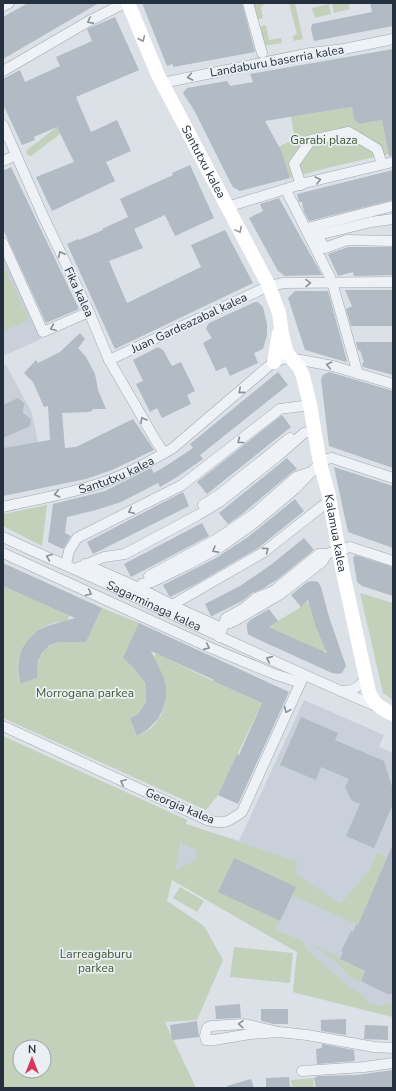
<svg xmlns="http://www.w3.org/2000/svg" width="396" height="1091" font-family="'Nunito Sans',sans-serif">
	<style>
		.built { fill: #c9d0d9 }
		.green { fill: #c3d1bb; fill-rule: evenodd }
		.building { fill: #b2bac4 }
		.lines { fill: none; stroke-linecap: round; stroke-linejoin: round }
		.street-casing { stroke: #a0a8b1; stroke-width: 11 }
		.street { stroke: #eef1f5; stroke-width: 10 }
		.secondary { stroke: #fff; stroke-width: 14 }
		.oneway { stroke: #899099 }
		.oneway2 { stroke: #92989e }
		.labels { text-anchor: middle; stroke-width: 3.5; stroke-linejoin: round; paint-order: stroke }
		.street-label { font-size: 12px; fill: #24303d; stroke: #eaeff4 }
		.park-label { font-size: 12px; fill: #3d5a31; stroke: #eaeff4 }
	</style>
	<rect width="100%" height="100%" fill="#dbe1e7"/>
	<!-- built -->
	<g class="built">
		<polygon points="3,255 41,339 3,356"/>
		<polygon points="6,365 32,413 38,443 3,448 3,366"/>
		<polygon points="304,700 384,735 379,747 393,753 393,1017 293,992 297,952 253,927 173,878 186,824 239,841"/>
	</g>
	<!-- green -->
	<g class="green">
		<polygon points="251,3 266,3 261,7 263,18 255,20"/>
		<polygon points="289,3 295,3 303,39 294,41 293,36 297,34"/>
		<polygon points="332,3 348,3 350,9 334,13"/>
		<polygon points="329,4 331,14 315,18 312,8"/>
		<polygon points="264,25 266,26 269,40 281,38 282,43 263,46 259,28"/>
		<polygon points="352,107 354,120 360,124 382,120 389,154 331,167 290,178 282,152 278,147 295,139 291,117"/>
		<polygon points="57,127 60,134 31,156 29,156 26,153 27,150"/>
		<polygon points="3,264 29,320 3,331"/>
		<polygon points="47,505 42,546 3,526 3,514"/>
		<path d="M3,586L70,615L67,622C62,622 56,622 51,624C27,632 12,659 20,684L37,678C36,644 57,638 86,642L102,608L139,623L128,661C134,668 140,674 144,682C149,691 147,706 138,714C136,715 132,717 130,718L137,736C171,723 172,685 153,659L156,653L213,681L262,703L218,795L206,810L3,718Z"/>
		<polygon points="360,593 393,603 393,700 383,693"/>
		<polygon points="307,602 309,603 326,650 324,652 271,628 271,625 301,607"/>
		<path d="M3,736L187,820L186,824L298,862L294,873L340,904L370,870L377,853L387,858L358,925L292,895L296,887L234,858L218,892L280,921L275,930L303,941L307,950L350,988L361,994L370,1004L380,1006L385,1004L393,1005V1017L293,992L297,952L172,880L167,901L204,926L223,960L197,1020L165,1022L196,1088H3ZM181,843L195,849L197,853L196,860L175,871ZM20,1047H44V1071H20Z"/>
		<polygon points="180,887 204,901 197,912 173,898"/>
		<polygon points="309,943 341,958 340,960 365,971 361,981 351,977 336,962"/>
		<polygon points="234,947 293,953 290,983 230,977"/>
		<polygon points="313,1078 314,1088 292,1088 291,1080"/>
	</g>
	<!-- building -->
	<g class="building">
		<polygon points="28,3 99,3 3,59 3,17"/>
		<polygon points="142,3 242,3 255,52 173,67 173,64 167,66"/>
		<polygon points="370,3 393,3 393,26 314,41 311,29 312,24 372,12"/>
		<polygon points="115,17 139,70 76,97 91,132 117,120 131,151 106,162 115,181 52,211 36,177 74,162 57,127 34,137 35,140 22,145 3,104 3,79 20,70 25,82 60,66 56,57 92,41 87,29"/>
		<polygon points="393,49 393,156 389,156 382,120 360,124 354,120 352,107 265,121 282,152 290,178 240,191 233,187 230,182 194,110 183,93 187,88 227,81 230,86 253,82 250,74"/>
		<polygon points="190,165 214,218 175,236 165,215 134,229 143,248 109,261 127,303 201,267 191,245 225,230 253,283 115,349 67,244 78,239 79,240 103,230 102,229 128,217 120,199 173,175 172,173"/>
		<polygon points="11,167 79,309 46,323 3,229 3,171"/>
		<polygon points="393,170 393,200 309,221 304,212 302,202 299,202 297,194"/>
		<polygon points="279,198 295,227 322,275 285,276 278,271 249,218 263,211 260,204"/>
		<polygon points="348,247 393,247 393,275 354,276 353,272 338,276 328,254"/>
		<polygon points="345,290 393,290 393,326 351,326 346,309 352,306"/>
		<polygon points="295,291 328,291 347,361 346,362 305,350 288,298"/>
		<polygon points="255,302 258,302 263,307 267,324 267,335 263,349 254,353 258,363 230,376 226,367 216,371 203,343 212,338 206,329 207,326 209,323"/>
		<polygon points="80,333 85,339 78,348 86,357 95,374 98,390 106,409 93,409 92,411 88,412 62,413 65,448 76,447 133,419 154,450 112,470 86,479 3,496 3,448 50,440 48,406 44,407 33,382 24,373 36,360 38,363 60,352"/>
		<polygon points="356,342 393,342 393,375 363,367 362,363 364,362 360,350 358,351"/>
		<polygon points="158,347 163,350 172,366 181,362 195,391 187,395 191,404 162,418 157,408 150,412 136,384 143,381 133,360"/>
		<polygon points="278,372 288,385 200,455 203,459 177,477 160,487 158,483 121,502 96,510 67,517 65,533 71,536 63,549 48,542 53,504 105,491 151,468 154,473 169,464 193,448 190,444"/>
		<polygon points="329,372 393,391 393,468 329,446 321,379 323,375"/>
		<polygon points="18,398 24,403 23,413 31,419 30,426 3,438 3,405"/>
		<polygon points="282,415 291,427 207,494 197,482"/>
		<polygon points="287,458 297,469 292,472 242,514 228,524 219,513"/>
		<polygon points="334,467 393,486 393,548 348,532"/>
		<polygon points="183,492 189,506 93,554 87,542"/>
		<polygon points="295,499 304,511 258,548 196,584 170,597 169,596 163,585 216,558 248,537"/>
		<polygon points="202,523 209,536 131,577 124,564"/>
		<polygon points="304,538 314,550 278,579 264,588 252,593 242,601 212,616 211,616 205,604 240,586 272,564"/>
		<polygon points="355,555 393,567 393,596 362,586 357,582 353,558"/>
		<polygon points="3,563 102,608 86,642 60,642 50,645 42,653 38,661 37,678 20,684 18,669 19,659 22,649 28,640 37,631 47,626 75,618 3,586"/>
		<polygon points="313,581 318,582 321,587 329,617 346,666 342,673 338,674 332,673 253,637 248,634 247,629 247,624 250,620 269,609 278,621 269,627 327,653 316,627 308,600 301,607 291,595 307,582"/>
		<polygon points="139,623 289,692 238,804 218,795 237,754 239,755 262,703 213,681 214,680 151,651 164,678 166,687 166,698 163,709 158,719 147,730 137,736 130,718 138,714 143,707 146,701 146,690 145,683 141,677 132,666 123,658"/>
		<polygon points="301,717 338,733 335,740 384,761 393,790 393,804 374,848 346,836 360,804 351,800 345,787 349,779 321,767 316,780 280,765"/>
		<polygon points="393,844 393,994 387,994 361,981 365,971 340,959 343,952 341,951 351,931 353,932 356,925 358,925"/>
		<polygon points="234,858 296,887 280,921 218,892"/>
		<polygon points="240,1004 241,1018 216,1019 215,1006"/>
		<polygon points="261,1009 288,1009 288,1024 274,1024 261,1021"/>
		<polygon points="346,1019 346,1035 321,1031 321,1020"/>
		<polygon points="197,1021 199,1037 172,1040 170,1025"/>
		<polygon points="365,1025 388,1026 388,1040 364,1039"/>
		<polygon points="322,1044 354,1050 355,1061 317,1064 316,1049 322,1048"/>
		<polygon points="393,1070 393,1088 316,1088 314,1078 318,1076 357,1075"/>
		<polygon points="289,1077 290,1088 266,1088 266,1078"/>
		<polygon points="251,1079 254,1088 227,1088 227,1086"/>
	</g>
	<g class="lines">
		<defs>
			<g id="street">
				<polyline points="248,3 262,53"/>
				<polyline points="3,6 9,3"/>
				<polyline points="3,71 89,21 125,3"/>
				<polyline points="162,83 311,53 344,49 393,39"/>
				<polyline points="3,125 43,216 89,312 109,360 156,441 164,453"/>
				<polyline points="3,161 16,155"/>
				<polyline points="301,185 294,164 311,140 349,132 377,149 382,164"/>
				<polyline points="288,194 330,277"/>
				<polyline points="393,206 311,227 325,248 347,240 393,241"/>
				<polyline points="227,207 305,183 393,162"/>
				<polyline points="310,237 371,222 393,219"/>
				<polyline points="3,243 43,332 89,312"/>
				<polyline points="332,282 358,374"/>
				<polyline points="109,360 269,286 284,283 393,282"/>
				<polyline points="203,505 220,494 290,438"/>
				<path id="s1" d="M3,507C36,499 70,494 101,483C126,475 151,461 173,448L270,365L282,359L290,358L333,366L393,384"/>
				<path id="s2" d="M3,537C36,553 71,567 105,583C195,625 286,668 378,707"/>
				<polyline points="3,553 211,648 274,674 295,681 304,675"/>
				<polyline points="66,564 69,551 77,538 182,485 280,409 310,405"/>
				<polyline points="85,564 139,588 184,611 222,628"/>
				<polyline points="75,569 104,557 125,554 198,515 221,501 279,455 304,433 314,430"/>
				<polyline points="149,576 217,539 254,514 296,477 308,473"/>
				<polyline points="139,588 142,584 152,582 189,564 222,546 253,524 295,489 320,463 327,459 332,458 393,478"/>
				<polyline points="172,605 264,552 321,507 329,502"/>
				<polyline points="225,622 226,618 244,608 256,598 269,593 276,589 319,554 327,554"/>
				<polyline points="219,637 225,622 230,623 236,620 279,595 322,562 327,554 350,547 393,561"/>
				<path d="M341,691C353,692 360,687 366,677"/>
				<path d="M3,726L207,820C224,825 228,822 242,812L304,675"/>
				<polyline points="279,1032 250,1034 214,1040 206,1040 205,1036 207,1028 211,1026 244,1024 279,1032 307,1035 374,1047 393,1048"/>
				<polyline points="302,1071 364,1067 393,1063"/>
			</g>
		</defs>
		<!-- street casing -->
		<use href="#street" class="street-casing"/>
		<!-- street -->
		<use href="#street" class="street"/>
		<!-- secondary -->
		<g class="secondary">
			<path id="s3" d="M128,3L158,75L269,286L279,313L282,334L287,353L299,367L303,376L310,405L320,463L328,492L342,568L369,692C374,704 381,709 393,714"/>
			<polyline points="274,362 279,333"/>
		</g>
	</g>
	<!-- one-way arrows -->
	<defs><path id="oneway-chevron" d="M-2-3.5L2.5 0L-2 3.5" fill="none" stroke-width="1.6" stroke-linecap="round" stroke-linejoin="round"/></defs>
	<g class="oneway">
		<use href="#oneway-chevron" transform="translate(90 21) rotate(152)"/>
		<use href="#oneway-chevron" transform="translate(190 77) rotate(169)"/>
		<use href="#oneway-chevron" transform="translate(318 180) rotate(-14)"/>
		<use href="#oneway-chevron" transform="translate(61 254) rotate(-115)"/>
		<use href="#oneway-chevron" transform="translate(308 283) rotate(-1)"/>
		<use href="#oneway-chevron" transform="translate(53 328) rotate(157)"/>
		<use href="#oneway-chevron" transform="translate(329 365) rotate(-168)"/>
		<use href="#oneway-chevron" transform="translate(241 391) rotate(139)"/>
		<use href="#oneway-chevron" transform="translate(143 420) rotate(-120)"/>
		<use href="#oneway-chevron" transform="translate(240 441) rotate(142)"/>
		<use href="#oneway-chevron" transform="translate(57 494) rotate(167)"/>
		<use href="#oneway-chevron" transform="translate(131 511) rotate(154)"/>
		<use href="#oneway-chevron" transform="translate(215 550) rotate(151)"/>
		<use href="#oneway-chevron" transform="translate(266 550) rotate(-36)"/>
		<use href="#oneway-chevron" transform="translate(49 557) rotate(-157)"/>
		<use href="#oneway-chevron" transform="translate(89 593) rotate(25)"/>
		<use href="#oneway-chevron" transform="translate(207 647) rotate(24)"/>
		<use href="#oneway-chevron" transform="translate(269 659) rotate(-156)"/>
		<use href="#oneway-chevron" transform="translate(287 710) rotate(114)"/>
		<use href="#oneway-chevron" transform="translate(123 782) rotate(-155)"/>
		<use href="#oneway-chevron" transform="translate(241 1024) rotate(-178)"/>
	</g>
	<g class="oneway2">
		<use href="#oneway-chevron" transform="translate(142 39) rotate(67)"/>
		<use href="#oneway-chevron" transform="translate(239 230) rotate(62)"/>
	</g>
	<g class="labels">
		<!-- street labels -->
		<g class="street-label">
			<text transform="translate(277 61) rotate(-10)" y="4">Landaburu baserria kalea</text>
			<text dy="4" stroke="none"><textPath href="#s3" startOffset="176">Santutxu kalea</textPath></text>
			<text transform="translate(79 292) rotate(65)" y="4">Fika kalea</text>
			<text transform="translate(189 323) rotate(-25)" y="4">Juan Gardeazabal kalea</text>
			<text dy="4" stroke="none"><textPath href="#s1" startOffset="118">Santutxu kalea</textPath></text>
			<text dy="4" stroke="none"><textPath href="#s3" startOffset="575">Kalamua kalea</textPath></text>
			<text dy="4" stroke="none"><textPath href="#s2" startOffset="166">Sagarminaga kalea</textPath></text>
			<text transform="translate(180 806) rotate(23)" y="4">Georgia kalea</text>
		</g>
		<!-- park labels -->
		<g class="park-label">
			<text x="324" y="144">Garabi plaza</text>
			<text x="85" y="697">Morrogana parkea</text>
			<text x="96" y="958">Larreagaburu<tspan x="96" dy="14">parkea</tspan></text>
		</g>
	</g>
	<!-- border -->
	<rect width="396" height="1091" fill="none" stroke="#24303d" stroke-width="8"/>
	<!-- north arrow -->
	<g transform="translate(32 1059)"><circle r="19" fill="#eaeff4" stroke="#9ba3ab"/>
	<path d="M0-3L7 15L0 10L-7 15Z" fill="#d6365e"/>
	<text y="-6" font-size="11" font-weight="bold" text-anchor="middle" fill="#24303d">N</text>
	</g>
</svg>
